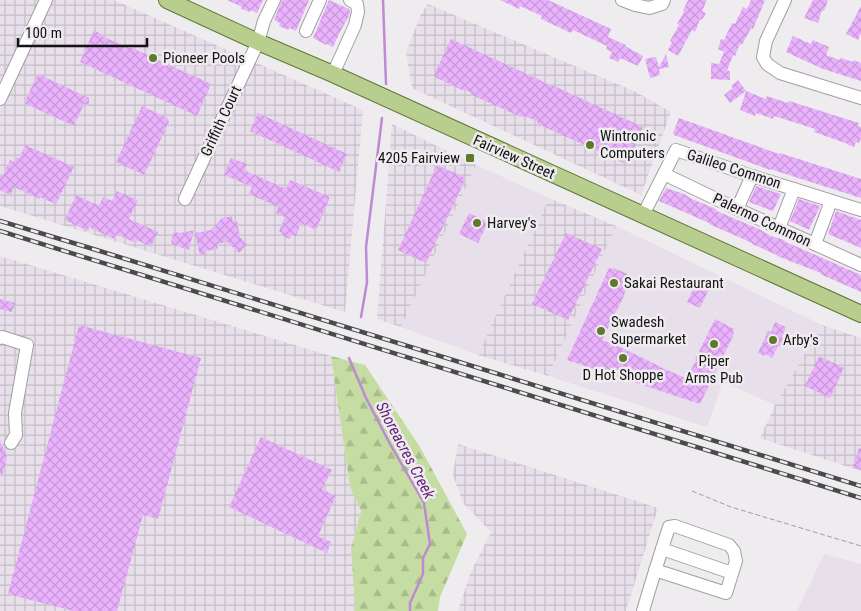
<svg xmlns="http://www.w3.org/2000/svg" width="861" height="611" font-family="'Roboto Condensed',sans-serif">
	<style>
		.built { fill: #e7dfe9 }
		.industrial { fill: url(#industrial-grid) }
		.forest { fill: url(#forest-firs) }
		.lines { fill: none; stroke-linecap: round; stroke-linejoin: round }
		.stream { stroke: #bf8ad2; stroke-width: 2.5 }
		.building { fill: url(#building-cross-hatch) }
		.minor-casing { stroke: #a29fa3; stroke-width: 14 }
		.major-casing { stroke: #607833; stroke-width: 18 }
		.path { stroke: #9f9da0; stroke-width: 1; stroke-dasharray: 5 2.5; stroke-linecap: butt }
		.minor { stroke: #fff; stroke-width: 12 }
		.major { stroke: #b8ce8e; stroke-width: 16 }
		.rail-casing { stroke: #4b4a4b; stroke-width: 4.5 }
		.rail { stroke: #efecf0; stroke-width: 2.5; stroke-dasharray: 8; stroke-linecap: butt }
		.poi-dot { fill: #5f792c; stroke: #efecf0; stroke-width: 2 }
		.labels { text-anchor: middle; stroke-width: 5; stroke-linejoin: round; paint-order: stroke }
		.poi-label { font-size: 15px; fill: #141314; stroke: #efecf0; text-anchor: start }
		.street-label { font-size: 15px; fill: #141314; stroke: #efecf0 }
		.water-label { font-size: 16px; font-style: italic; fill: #621f76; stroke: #efecf0 }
	</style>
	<defs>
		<pattern id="industrial-grid" width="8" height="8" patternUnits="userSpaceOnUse" patternTransform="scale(1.25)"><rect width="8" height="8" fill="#e7dfe9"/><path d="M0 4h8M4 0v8" fill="none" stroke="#c5bec7"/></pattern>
		<pattern id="forest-firs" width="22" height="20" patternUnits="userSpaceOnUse" patternTransform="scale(1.25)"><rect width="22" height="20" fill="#c5dca2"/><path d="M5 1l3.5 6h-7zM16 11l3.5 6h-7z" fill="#a8bc8b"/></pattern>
		<pattern id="building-cross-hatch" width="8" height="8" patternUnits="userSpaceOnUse" patternTransform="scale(1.25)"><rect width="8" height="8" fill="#eab2fd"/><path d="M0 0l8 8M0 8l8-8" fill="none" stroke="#c898d8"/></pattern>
	</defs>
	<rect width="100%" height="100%" fill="#efecf0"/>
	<!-- built -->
	<g class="built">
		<polygon points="476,165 549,198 478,355 401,327"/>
		<polygon points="616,226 822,325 775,405 723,382 707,427 548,376"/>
		<polygon points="824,554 861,564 861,611 797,611"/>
	</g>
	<!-- industrial -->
	<g class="industrial">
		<polygon points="0,0 114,0 363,110 345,312 0,206"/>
		<polygon points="428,4 636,92 671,112 641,195 412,88 406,52 421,14"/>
		<polygon points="392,124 476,165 401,327 377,319"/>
		<polygon points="549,198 616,226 548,376 478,355"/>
		<polygon points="0,256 331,356 350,487 361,511 351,549 355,606 354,611 0,611"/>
		<polygon points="822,325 861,338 861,471 760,438 775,405"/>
		<polygon points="458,444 658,508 626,611 458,611 470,574 491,532 463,503 453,475"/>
	</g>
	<!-- forest -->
	<polygon class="forest" points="331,356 365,365 420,447 467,534 440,597 438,611 354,611 355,606 351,549 361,511 350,487"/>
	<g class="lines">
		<!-- stream -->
		<g class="stream">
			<polyline points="383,0 386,84"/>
			<polyline points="361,317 367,282 366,247 382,118"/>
			<polyline points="349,358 366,398 390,444 424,503 430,544 423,558 423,574 410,603 410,611"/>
		</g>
	</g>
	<!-- building -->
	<g class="building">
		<polygon points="227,0 263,0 257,13 250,10 250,12 241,9 242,7"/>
		<polygon points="282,0 309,0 296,31 289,28 288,30 279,26 280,23 274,20"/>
		<polygon points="329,0 349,9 350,12 349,16 340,32 333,47 327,44 326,45 313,38"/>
		<polygon points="500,0 548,0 611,29 608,37 626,45 625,46 643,56 638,66 620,58 618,62 609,58 612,52 606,49 607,46 573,30 571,33 541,19 542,16 520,6 519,9"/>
		<polygon points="688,0 707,0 702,11 706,13 702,20 700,19 695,32 692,30 678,56 668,50 672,42 670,41 679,25 677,24 684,12 683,11"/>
		<polygon points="751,0 765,0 753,29 751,28 742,45 740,44 735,56 733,55 727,71 730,71 730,80 711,79 711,63 719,64 724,52 718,49 721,39 724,40 732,23 735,24 743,7 747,9"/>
		<polygon points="813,0 828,0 824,11 822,10 818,23 804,18"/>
		<polygon points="861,6 861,33 858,40 846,34"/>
		<polygon points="94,30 103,35 102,36 129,48 130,47 211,84 197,116 80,62"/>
		<polygon points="793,36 811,44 813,40 829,47 826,55 840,60 841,58 853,62 854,60 861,63 861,81 823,69 786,52"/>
		<polygon points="451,39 540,80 541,81 552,86 554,86 643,127 626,164 538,124 537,121 525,116 521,117 472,95 470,92 465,90 462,90 435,77 434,75"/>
		<polygon points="666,54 669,67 659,69 660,75 650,78 645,59 656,57 659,67"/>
		<polygon points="38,74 89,98 89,104 84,104 74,126 24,103"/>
		<polygon points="738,80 746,91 730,103 724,95 733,88 731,86"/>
		<polygon points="746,91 766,99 767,96 788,103 789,101 859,123 858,126 861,127 861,138 859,143 856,142 854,147 848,145 848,144 814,132 815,129 774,116 773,119 756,113 755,116 740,110"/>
		<polygon points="142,106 167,118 169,122 144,175 116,162"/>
		<polygon points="258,113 347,154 339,172 250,131"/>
		<polygon points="679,118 779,154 780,153 861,179 861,198 770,169 770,170 674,135 675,134 673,133"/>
		<polygon points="25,145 74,167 56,204 40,197 40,199 14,187 11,195 0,190 0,174 3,176 10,160 13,162 16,157 19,159"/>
		<polygon points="231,158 247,164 244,170 286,189 290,180 330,197 316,230 301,223 296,236 292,234 290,239 281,235 282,233 279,231 285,217 276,213 278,207 249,194 252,187 224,175"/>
		<polygon points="437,165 466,178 426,263 398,250"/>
		<polygon points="756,186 781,194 773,211 749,202"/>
		<polygon points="666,188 684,194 692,199 716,209 717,211 759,229 771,236 784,240 786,242 861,275 861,292 820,274 821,273 777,256 777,255 752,244 752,243 709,224 709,223 659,201"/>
		<polygon points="117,191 138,200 129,219 158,232 151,247 137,240 136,243 116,234 114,239 89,227 88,231 65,220 76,195 99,206 103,197 112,201"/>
		<polygon points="799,199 820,206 809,230 790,221"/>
		<polygon points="836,211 861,220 861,248 828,234"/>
		<polygon points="469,213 488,222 478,243 459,234"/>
		<polygon points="232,216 233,222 237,221 240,237 247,244 239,253 227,242 217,244 218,249 206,251 207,253 200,256 195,233 211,230 222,218"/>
		<polygon points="194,230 189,250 172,244 172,242 171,242 174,232 181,233"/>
		<polygon points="566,233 602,249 568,320 532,304"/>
		<polygon points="609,268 613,269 614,268 632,276 622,300 602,340 614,344 669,371 686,378 696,361 695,360 715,319 734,329 733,336 700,404 567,360"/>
		<polygon points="696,283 709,289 700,308 687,302"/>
		<polygon points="0,299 15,303 12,312 0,309"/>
		<polygon points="775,322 786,327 782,337 784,338 780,347 778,346 772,358 765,354 764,356 758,353 768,331 771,332"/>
		<polygon points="79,325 201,358 158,519 143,515 117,611 73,611 8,594"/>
		<polygon points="819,356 844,368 830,398 805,386"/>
		<polygon points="261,437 332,470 322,489 336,496 318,536 331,542 327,553 229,507"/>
		<polygon points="0,440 7,458 2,476 0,476"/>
		<polygon points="859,448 861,449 861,470 853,468"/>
	</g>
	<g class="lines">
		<defs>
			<g id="minor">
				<polyline points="622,0 635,5 649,8 662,4 664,0"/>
				<polyline points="785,0 766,41 763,57 767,64 780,73 861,98"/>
				<polyline points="306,31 320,0"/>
				<polyline points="333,74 355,25 358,12 357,4 350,0"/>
				<polyline points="0,99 46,0"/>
				<polyline points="664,174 737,209 861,265"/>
				<polyline points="185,199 258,42 264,21 274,0"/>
				<polyline points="737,209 752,176"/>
				<polyline points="643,215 676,150 752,176 861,210"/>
				<polyline points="779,228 794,189"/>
				<polyline points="815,244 831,201"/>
				<polyline points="0,338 2,337 27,345 15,413 16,435 11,443"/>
				<polyline points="662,549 732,573"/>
				<path d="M643,611C651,583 660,555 669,527L675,526L729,545L734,551L736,561L726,593L655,570"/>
			</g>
			<polyline id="major" points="167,0 258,42 333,74 861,314"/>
		</defs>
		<!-- minor casing -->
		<use href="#minor" class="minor-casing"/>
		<!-- major casing -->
		<use href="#major" class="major-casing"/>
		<!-- path -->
		<polyline class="path" points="692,491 731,507 861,546"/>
		<!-- minor -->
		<use href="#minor" class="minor"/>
		<!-- major -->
		<use href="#major" class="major"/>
		<defs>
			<g id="rail">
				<polyline points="0,221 90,248 861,486"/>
				<polyline points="0,231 861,498"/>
			</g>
		</defs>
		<!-- rail casing -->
		<use href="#rail" class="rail-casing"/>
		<!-- rail -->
		<use href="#rail" class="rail"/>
	</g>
	<!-- markers -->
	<g class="poi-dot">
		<circle cx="153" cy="58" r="5"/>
		<circle cx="590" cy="145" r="5"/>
		<rect x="465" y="153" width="10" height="10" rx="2.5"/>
		<circle cx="477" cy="223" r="5"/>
		<circle cx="614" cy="283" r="5"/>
		<circle cx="601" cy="331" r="5"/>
		<circle cx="773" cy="340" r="5"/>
		<circle cx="714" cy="344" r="5"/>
		<circle cx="623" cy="358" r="5"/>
	</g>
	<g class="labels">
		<!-- poi labels -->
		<g class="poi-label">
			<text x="163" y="63">Pioneer Pools</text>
			<text x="600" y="141">Wintronic<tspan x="600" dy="17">Computers</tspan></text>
			<text x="460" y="163" text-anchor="end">4205 Fairview</text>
			<text x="487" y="228">Harvey's</text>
			<text x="624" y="288">Sakai Restaurant</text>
			<text x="611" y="327">Swadesh<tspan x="611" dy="17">Supermarket</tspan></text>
			<text x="783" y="345">Arby's</text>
			<text x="714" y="366" text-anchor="middle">Piper<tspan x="714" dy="17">Arms Pub</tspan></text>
			<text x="623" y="380" text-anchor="middle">D Hot Shoppe</text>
		</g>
		<!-- street labels -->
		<g class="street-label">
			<text transform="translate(221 121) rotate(-65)" y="5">Griffith Court</text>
			<text transform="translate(514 157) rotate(24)" y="5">Fairview Street</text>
			<text transform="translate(734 169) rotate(18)" y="5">Galileo Common</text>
			<text transform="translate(762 220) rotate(25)" y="5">Palermo Common</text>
		</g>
		<!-- water labels -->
		<g class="water-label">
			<text transform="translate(406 450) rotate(62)" y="6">Shoreacres Creek</text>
		</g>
	</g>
	<!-- scale -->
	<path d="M18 38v8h129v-8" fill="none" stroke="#141314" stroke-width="2.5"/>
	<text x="25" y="38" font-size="15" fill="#141314" stroke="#efecf0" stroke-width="4" paint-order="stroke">100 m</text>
</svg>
